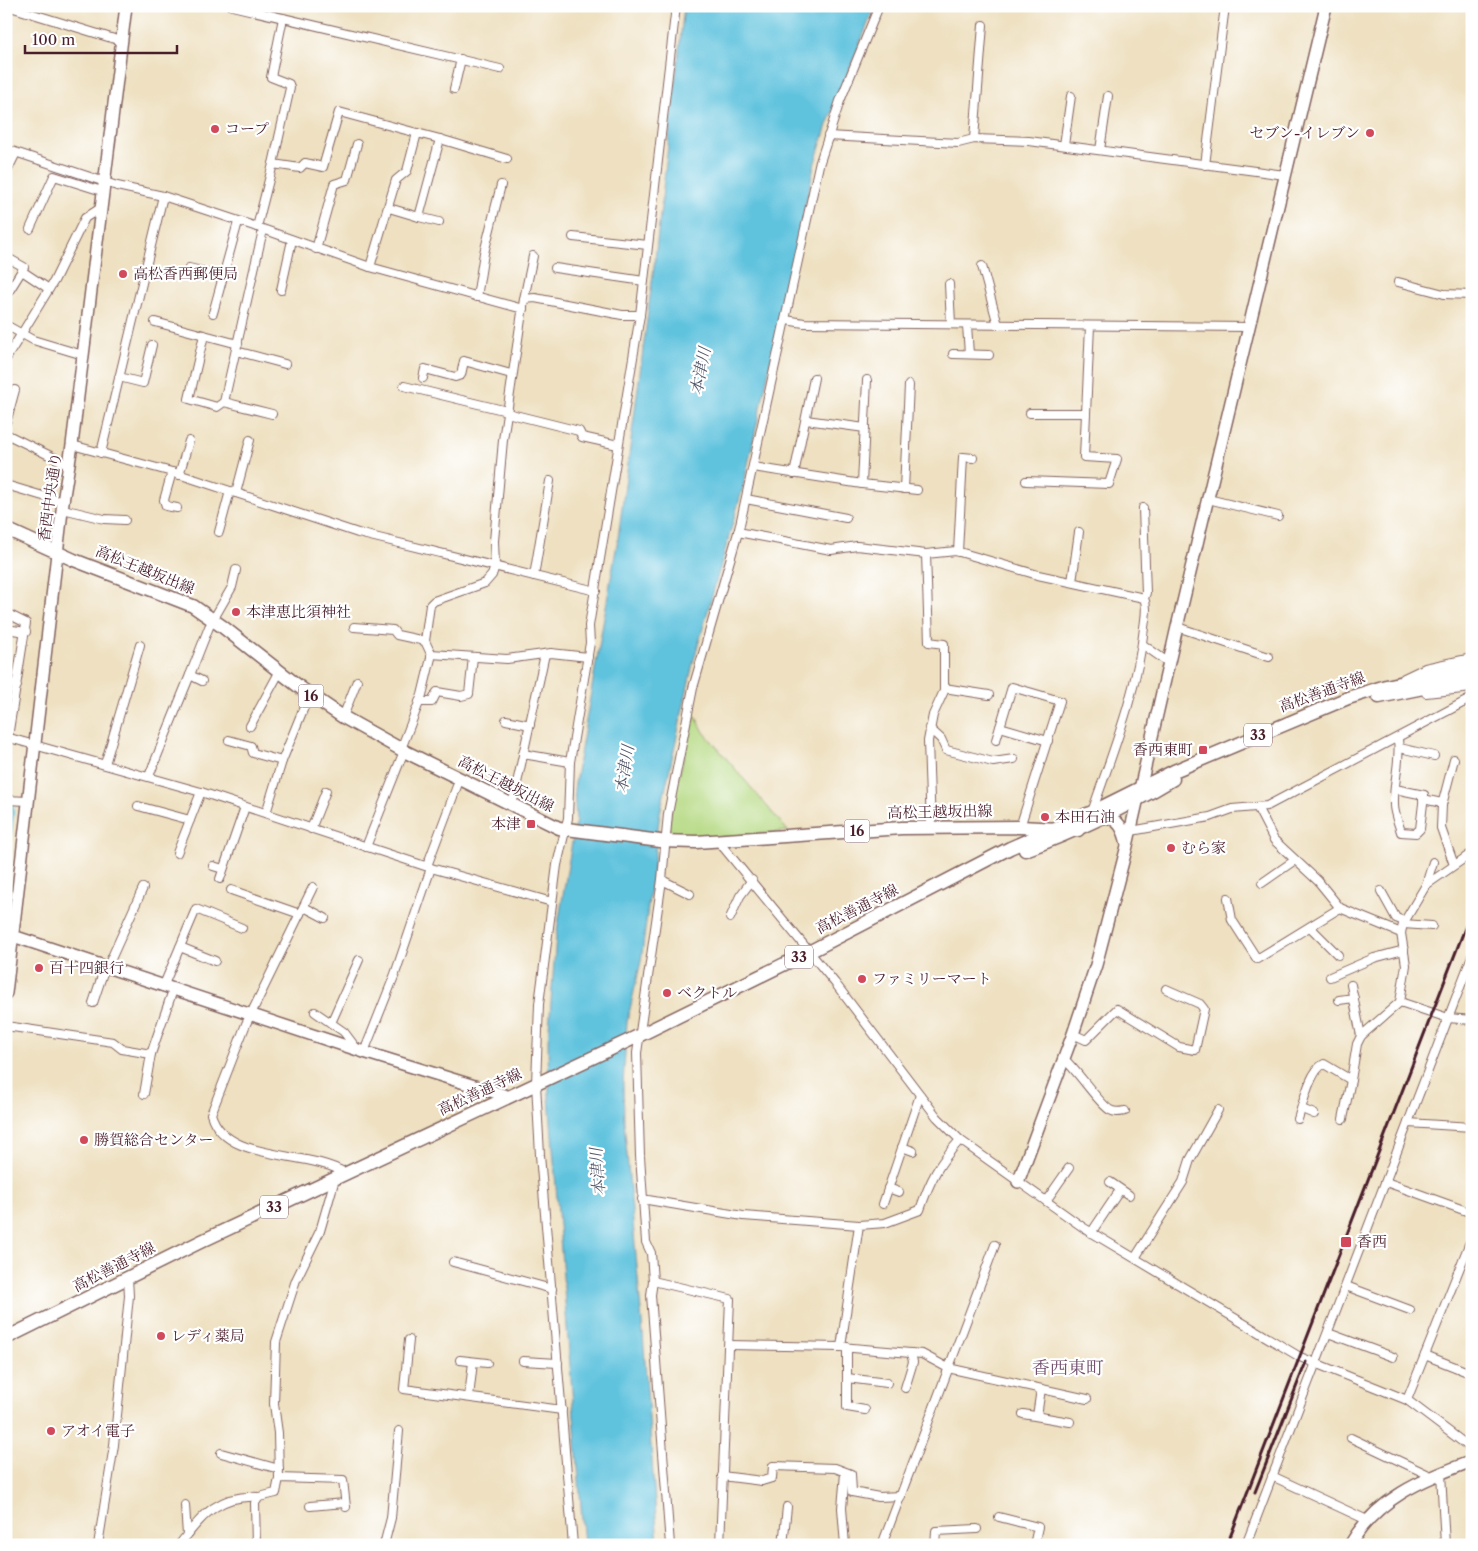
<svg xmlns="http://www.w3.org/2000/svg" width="1478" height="1551" font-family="'Libre Caslon Text','Noto Serif JP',serif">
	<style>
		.green { fill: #b5d982; stroke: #807c56 }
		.water { fill: #60c3de; stroke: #557184 }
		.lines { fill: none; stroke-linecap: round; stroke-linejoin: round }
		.stream { stroke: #60c3de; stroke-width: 3 }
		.street-casing { stroke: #83635f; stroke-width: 10 }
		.secondary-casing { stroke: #83635f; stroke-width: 14 }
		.primary-casing { stroke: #83635f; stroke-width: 15 }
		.street { stroke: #fff; stroke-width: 8 }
		.secondary { stroke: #fff; stroke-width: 11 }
		.primary { stroke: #fff; stroke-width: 12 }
		.rail { stroke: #4a1f2b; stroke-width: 3 }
		.poi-dot { fill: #d1495b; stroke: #fff; stroke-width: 2 }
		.labels { text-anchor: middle; stroke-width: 4.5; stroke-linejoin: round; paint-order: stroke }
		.shield { fill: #fff; stroke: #80626b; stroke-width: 1 }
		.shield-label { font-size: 14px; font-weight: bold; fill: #4a1f2b }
		.poi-label { font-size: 15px; fill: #4a1f2b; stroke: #fff; text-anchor: start }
		.street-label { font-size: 15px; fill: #4a1f2b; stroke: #fff }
		.water-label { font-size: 16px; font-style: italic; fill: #52586a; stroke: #fff }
		.quarter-label { font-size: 18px; fill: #735170; stroke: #fff }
	</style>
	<rect width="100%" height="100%" fill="#fff"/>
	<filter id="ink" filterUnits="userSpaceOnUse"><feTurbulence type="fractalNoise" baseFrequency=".02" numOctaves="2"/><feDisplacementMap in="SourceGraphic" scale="10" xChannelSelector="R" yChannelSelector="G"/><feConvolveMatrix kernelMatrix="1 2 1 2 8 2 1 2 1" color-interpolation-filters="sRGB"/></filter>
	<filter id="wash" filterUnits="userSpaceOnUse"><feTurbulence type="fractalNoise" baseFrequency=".0096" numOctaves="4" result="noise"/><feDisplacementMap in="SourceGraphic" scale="20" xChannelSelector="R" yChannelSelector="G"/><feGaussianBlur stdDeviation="1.12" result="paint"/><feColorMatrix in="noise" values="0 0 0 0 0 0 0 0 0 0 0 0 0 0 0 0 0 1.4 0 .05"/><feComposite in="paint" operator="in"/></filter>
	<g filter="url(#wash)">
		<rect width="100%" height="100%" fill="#eee0c0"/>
		<!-- green -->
		<polygon class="green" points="695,715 704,732 788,831 714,838 668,835 673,799"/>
		<!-- water -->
		<polygon class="water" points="684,6 875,6 827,125 815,162 743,487 693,663 660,813 641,961 627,1022 623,1084 624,1121 643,1334 658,1545 584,1545 549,1097 548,1041 556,936 576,819 574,789 618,538 655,259"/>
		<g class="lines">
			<!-- stream -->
			<polyline class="stream" points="6,793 13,809 6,871"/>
		</g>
	</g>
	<g filter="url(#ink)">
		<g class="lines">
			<defs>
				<g id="street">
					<polyline points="7,6 121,41"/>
					<polyline points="232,6 500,69"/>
					<polyline points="454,89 461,59"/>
					<polyline points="828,136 958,143 974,139 1029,141 1285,175"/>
					<polyline points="440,139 507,159"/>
					<polyline points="974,139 983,25"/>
					<polyline points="1064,145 1071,96"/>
					<polyline points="6,149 117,186 163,196 257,227 370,267 523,309"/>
					<polyline points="1100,150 1108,96"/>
					<polyline points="273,164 290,88 289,84 271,77 283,18"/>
					<polyline points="1205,165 1225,6"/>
					<polyline points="6,173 16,153"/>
					<polyline points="419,217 439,222"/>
					<polyline points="257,227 273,164 300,168 305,163 323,167 339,112 417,133"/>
					<polyline points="30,229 54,176 102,191"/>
					<polyline points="573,237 648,245"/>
					<polyline points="316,249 334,184 347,180 357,144"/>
					<polyline points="6,257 24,267 6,296"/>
					<polyline points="982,266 998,325"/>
					<polyline points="370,267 396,180 407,171 417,133 440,139 419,217 389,208"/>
					<polyline points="189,268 222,276"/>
					<polyline points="555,268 644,281"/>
					<polyline points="22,271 49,289"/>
					<polyline points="1398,282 1444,294 1472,295"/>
					<polyline points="949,284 951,324"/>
					<polyline points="281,290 292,240"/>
					<polyline points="477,297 484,253 501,185"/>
					<polyline points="524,299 533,256"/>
					<polyline points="213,313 238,222"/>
					<polyline points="786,320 804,323 1249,327"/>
					<polyline points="155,322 238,344"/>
					<polyline points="6,325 33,340 83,355"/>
					<polyline points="967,325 969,354"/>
					<polyline points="204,335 189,399 217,407 224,402 272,414"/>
					<polyline points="236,351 285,364"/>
					<polyline points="953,354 989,355"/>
					<polyline points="6,359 54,281 85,218 99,209"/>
					<polyline points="119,377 143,383 152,345"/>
					<polyline points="423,378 425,369 455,377 461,375 464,361 511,374"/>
					<polyline points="404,386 507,411"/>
					<polyline points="224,402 263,230"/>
					<polyline points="507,413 579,431 582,437 618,445"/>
					<polyline points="1030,413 1086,413"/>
					<polyline points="806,420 865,428"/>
					<polyline points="6,423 15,390"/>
					<polyline points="6,434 69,465"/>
					<polyline points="72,445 172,472 358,533 596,591"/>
					<polyline points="101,453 163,196"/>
					<polyline points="753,467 862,484 917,490"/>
					<polyline points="172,472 164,500 166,506 177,508"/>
					<polyline points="794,474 814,378"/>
					<polyline points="179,475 189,441"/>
					<polyline points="1026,481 1109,484 1117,459 1084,457 1090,326"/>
					<polyline points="862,484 867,380"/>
					<polyline points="6,485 63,502"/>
					<polyline points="904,489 909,385"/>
					<polyline points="236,493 250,440"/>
					<polyline points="746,499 846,518"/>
					<polyline points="1208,499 1278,516"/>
					<polyline points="1143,508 1146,593 1144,598"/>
					<polyline points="63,509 104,519 125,520"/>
					<polyline points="219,532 230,491"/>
					<path d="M738,532L831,550L857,546L926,554L956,551L1038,575L1144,598C1148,607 1145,618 1144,628C1137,692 1113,751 1092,812"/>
					<polyline points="958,552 963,457 973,458"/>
					<polyline points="926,554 929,642 944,644 944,691 933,715 928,741 931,828"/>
					<polyline points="534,576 550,481"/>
					<polyline points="1072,582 1079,532"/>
					<polyline points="6,613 26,623 8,737"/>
					<polyline points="354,627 393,630 397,635 425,641"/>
					<polyline points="1177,627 1269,657"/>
					<polyline points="6,629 26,632"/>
					<polyline points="1142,644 1169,663"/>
					<polyline points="431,654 507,659 551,653 588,657"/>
					<polyline points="190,675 209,627 232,587 236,570"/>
					<polyline points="1404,678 1425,668 1472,658"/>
					<polyline points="6,683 17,686"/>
					<polyline points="944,688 989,695"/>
					<polyline points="1426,693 1472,688"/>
					<polyline points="419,702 432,702 437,692 461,696 469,694 473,657"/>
					<polyline points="343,717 357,681"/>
					<polyline points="506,720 530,725"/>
					<polyline points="250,726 280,671"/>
					<polyline points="929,728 941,739 946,750 993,762 1014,759"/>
					<polyline points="6,737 201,792 431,868 552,902"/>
					<polyline points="229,740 251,746 253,753 282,761 266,813"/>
					<polyline points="996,740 1000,727"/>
					<polyline points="1400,748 1434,756"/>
					<polyline points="401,749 422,695 431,658 431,654 425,641 430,605 434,601 485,583 492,575 495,566 494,541 503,440 524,299 535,298 622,315 640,315"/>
					<polyline points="523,754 570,762"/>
					<polyline points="282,761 309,695"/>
					<polyline points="105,764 140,645"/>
					<polyline points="149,776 190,675 202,681"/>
					<path d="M1395,789L1424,795L1420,829L1416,833L1401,832C1399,824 1394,814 1394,805C1393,783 1401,761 1398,739"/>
					<polyline points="1423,799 1442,803"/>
					<polyline points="6,800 28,801"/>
					<polyline points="138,806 190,820"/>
					<polyline points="512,806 545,654"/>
					<polyline points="1257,807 1274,840 1318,881 1340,908"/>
					<polyline points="1020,827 1060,701 1012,687 1000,727 1048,741"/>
					<polyline points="311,829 326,791"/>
					<polyline points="1131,831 1210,817 1232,809 1267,806 1472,698"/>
					<polyline points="719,842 835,983 937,1117 960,1140 1084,1228 1300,1357 1407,1400 1468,1446 1472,1455"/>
					<polyline points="366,847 404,751"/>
					<polyline points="177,853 201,792"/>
					<polyline points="1433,862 1426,885 1403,924 1401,933 1406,965 1400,1002 1448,1018 1472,1020"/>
					<polyline points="1454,865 1441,828 1442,805 1454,759"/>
					<polyline points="213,866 223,869"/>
					<polyline points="427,866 460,778"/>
					<polyline points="220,879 245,807"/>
					<polyline points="662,880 690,894"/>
					<polyline points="1262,883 1295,860"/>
					<polyline points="1426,885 1472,853"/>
					<path d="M313,887L246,1024L211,1114C226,1164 307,1149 345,1173"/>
					<polyline points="231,890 300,914"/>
					<polyline points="1381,891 1396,918 1404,921"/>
					<polyline points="1228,898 1232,920 1257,959 1340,908 1401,933"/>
					<polyline points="304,907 325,918"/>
					<polyline points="730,918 740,896 752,880"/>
					<polyline points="1403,924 1432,926"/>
					<polyline points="1310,927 1338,955"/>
					<polyline points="180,947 215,961"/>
					<polyline points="107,968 143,888"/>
					<polyline points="1330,977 1374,958 1404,950"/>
					<polyline points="1351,985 1361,1036"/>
					<polyline points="163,987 196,909 242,928"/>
					<polyline points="1339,1000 1354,998"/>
					<polyline points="93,1003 105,967"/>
					<polyline points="315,1012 344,1032 356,1048"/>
					<polyline points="331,1023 359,960"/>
					<polyline points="6,1026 113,1042 122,1049 151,1054 144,1094"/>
					<polyline points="1073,1034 1086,1040 1117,1009 1179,1047 1195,1050 1204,1009 1200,1004 1166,989"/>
					<polyline points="364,1052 395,974 431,868"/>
					<polyline points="151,1054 173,990"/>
					<path d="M1064,1059C1078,1071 1099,1104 1110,1110C1115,1113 1119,1112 1125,1111"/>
					<polyline points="1302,1109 1314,1114"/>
					<path d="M1298,1119C1303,1104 1310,1070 1324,1064L1351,1080L1357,1044L1361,1036L1400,1002"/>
					<polyline points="1343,1119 1351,1080"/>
					<polyline points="1408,1123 1472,1127"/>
					<polyline points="902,1147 913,1151"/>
					<polyline points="1110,1182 1129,1195"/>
					<polyline points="1386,1182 1472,1213"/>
					<polyline points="888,1188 899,1192"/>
					<polyline points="642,1199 743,1216 859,1225"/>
					<polyline points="1046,1201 1069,1168"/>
					<polyline points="883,1204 920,1095"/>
					<polyline points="1091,1233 1120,1190"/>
					<polyline points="1135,1258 1183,1182 1190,1160 1218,1110"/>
					<polyline points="453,1262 552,1289"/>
					<polyline points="653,1281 730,1299 720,1545"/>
					<polyline points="1346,1286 1410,1310"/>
					<polyline points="1328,1333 1393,1357"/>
					<polyline points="409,1340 404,1389 562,1410"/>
					<polyline points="729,1345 841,1347 922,1354 948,1368 1087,1399"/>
					<path d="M841,1347L859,1225L885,1223L920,1210C930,1180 939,1163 960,1140"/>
					<polyline points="847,1347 847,1407 865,1410"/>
					<polyline points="1425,1355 1465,1371"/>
					<polyline points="460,1360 487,1363"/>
					<polyline points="523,1361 558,1363"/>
					<polyline points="847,1378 887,1383"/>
					<polyline points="905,1388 913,1362 911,1353"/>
					<polyline points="469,1397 473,1362"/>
					<polyline points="1407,1400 1472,1237"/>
					<polyline points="1023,1414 1070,1422"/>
					<polyline points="1037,1416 1041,1389"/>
					<polyline points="1351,1438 1431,1476"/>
					<polyline points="221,1453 279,1469"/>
					<polyline points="845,1473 842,1508 845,1545"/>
					<polyline points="1441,1473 1445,1545"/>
					<polyline points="722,1476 762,1481 772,1478 773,1466 835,1468 851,1474 852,1492 879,1497 901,1496"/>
					<polyline points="1272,1476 1367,1520"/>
					<polyline points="279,1478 278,1433 274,1404 276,1342 296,1280 320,1231 335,1179"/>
					<polyline points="185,1505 187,1535"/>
					<polyline points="310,1506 345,1503"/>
					<polyline points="999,1517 1038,1527 1034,1545"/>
					<polyline points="98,1545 114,1445 129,1296 128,1277"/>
					<path d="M179,1545C203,1515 218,1494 259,1497"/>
					<polyline points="256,1545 255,1503 259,1497 276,1493 279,1478 343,1480 346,1507"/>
					<polyline points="384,1545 391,1518 399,1431"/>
					<polyline points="573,1545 540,1155 536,1084 539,1004 557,865 568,818 570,762 590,643 589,626 640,315 676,6"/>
					<polyline points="670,1545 651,1295 653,1281 651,1253 646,1242 640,1156 637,1053 662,880 668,814 693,688 739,529 819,165 840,101 879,6"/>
					<polyline points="783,1545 787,1507"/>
					<polyline points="882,1545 995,1245"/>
					<polyline points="935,1545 936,1531 977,1529"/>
					<polyline points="1246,1545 1472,956"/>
				</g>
				<g id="secondary">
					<path d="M1105,817C1120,819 1124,831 1127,844"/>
					<polyline points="7,934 364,1052 507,1096"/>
					<polyline points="6,993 63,502 72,445 126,6"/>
					<polyline points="1018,1182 1073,1034 1096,965 1127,846 1177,627 1326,6"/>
					<path d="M1350,1545C1377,1497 1423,1480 1472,1461"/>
				</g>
				<g id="primary">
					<polyline points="6,529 74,560 193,606 223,627 302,689 343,717 404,751 559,828 660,841 696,842 902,828 1020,827 1078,830"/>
					<polyline points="1379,697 1472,678"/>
					<path d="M1025,850C1077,831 1125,808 1173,779"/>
					<polyline points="6,1338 202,1241 630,1040 809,952 1010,848 1092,812 1174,771 1348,698 1386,686 1472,667"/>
				</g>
			</defs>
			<!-- street casing -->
			<use href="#street" class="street-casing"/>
			<!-- secondary casing -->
			<use href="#secondary" class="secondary-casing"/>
			<!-- primary casing -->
			<use href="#primary" class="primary-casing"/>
			<!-- street -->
			<use href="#street" class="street"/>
			<!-- secondary -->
			<use href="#secondary" class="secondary"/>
			<!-- primary -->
			<use href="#primary" class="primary"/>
			<!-- rail -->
			<g class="rail">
				<polyline points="1255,1492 1306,1362"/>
				<polyline points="1227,1545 1472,910"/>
			</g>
		</g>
	</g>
	<!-- markers -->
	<g class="poi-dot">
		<circle cx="215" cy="129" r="5"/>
		<circle cx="1370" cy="133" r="5"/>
		<circle cx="123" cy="274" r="5"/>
		<circle cx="236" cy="612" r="5"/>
		<rect x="1198" y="745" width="10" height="10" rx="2.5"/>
		<circle cx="1045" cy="817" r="5"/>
		<rect x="526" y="819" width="10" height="10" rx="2.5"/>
		<circle cx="1171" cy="848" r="5"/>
		<circle cx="39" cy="968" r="5"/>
		<circle cx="862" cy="979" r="5"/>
		<circle cx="667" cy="993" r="5"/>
		<circle cx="84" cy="1140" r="5"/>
		<rect x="1340" y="1236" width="12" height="12" rx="2.5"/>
		<circle cx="161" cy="1336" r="5"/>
		<circle cx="51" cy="1431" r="5"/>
	</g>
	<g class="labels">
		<!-- shield labels -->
		<g class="shield">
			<rect x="298.5" y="684.5" width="25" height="23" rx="4"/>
			<rect x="1244" y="723.5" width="28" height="23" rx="4"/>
			<rect x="844.5" y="819.5" width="25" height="23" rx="4"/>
			<rect x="785" y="945.5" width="28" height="23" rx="4"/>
			<rect x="260" y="1195.5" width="28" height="23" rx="4"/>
		</g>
		<g class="shield-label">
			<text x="311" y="701">16</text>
			<text x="1258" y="740">33</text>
			<text x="857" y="836">16</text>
			<text x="799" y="962">33</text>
			<text x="274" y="1212">33</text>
		</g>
		<!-- poi labels -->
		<g class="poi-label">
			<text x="225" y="134">コープ</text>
			<text x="1360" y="138" text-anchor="end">セブン-イレブン</text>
			<text x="133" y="279">高松香西郵便局</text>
			<text x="246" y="617">本津恵比須神社</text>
			<text x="1193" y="755" text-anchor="end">香西東町</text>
			<text x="1055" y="822">本田石油</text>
			<text x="521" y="829" text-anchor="end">本津</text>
			<text x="1181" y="853">むら家</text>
			<text x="49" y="973">百十四銀行</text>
			<text x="872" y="984">ファミリーマート</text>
			<text x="677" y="998">ベクトル</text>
			<text x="94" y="1145">勝賀総合センター</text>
			<text x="1357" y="1247">香西</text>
			<text x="171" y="1341">レディ薬局</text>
			<text x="61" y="1436">アオイ電子</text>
		</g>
		<!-- street labels -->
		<g class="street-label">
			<text transform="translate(50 497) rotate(-82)" y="5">香西中央通り</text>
			<text transform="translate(145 570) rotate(22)" y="5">高松王越坂出線</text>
			<text transform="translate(1322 692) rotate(-20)" y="5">高松善通寺線</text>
			<text transform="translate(506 784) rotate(27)" y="5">高松王越坂出線</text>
			<text transform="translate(940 812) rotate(-1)" y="5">高松王越坂出線</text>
			<text transform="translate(857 909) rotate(-27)" y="5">高松善通寺線</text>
			<text transform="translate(480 1092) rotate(-25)" y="5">高松善通寺線</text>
			<text transform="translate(114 1267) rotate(-27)" y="5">高松善通寺線</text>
		</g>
		<!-- water labels -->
		<g class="water-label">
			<text transform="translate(700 371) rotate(-79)" y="6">本津川</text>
			<text transform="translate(624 769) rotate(-81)" y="6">本津川</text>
			<text transform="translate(597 1172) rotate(-94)" y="6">本津川</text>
		</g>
		<!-- quarter labels -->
		<g class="quarter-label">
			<text x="1068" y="1374">香西東町</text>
		</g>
	</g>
	<!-- margin -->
	<rect width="1478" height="1551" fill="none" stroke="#fff" stroke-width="25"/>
	<!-- scale -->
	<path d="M25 45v8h152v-8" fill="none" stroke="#4a1f2b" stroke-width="2.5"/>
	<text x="32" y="45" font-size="15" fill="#4a1f2b" stroke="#ffffff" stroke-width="4" paint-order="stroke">100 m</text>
</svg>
